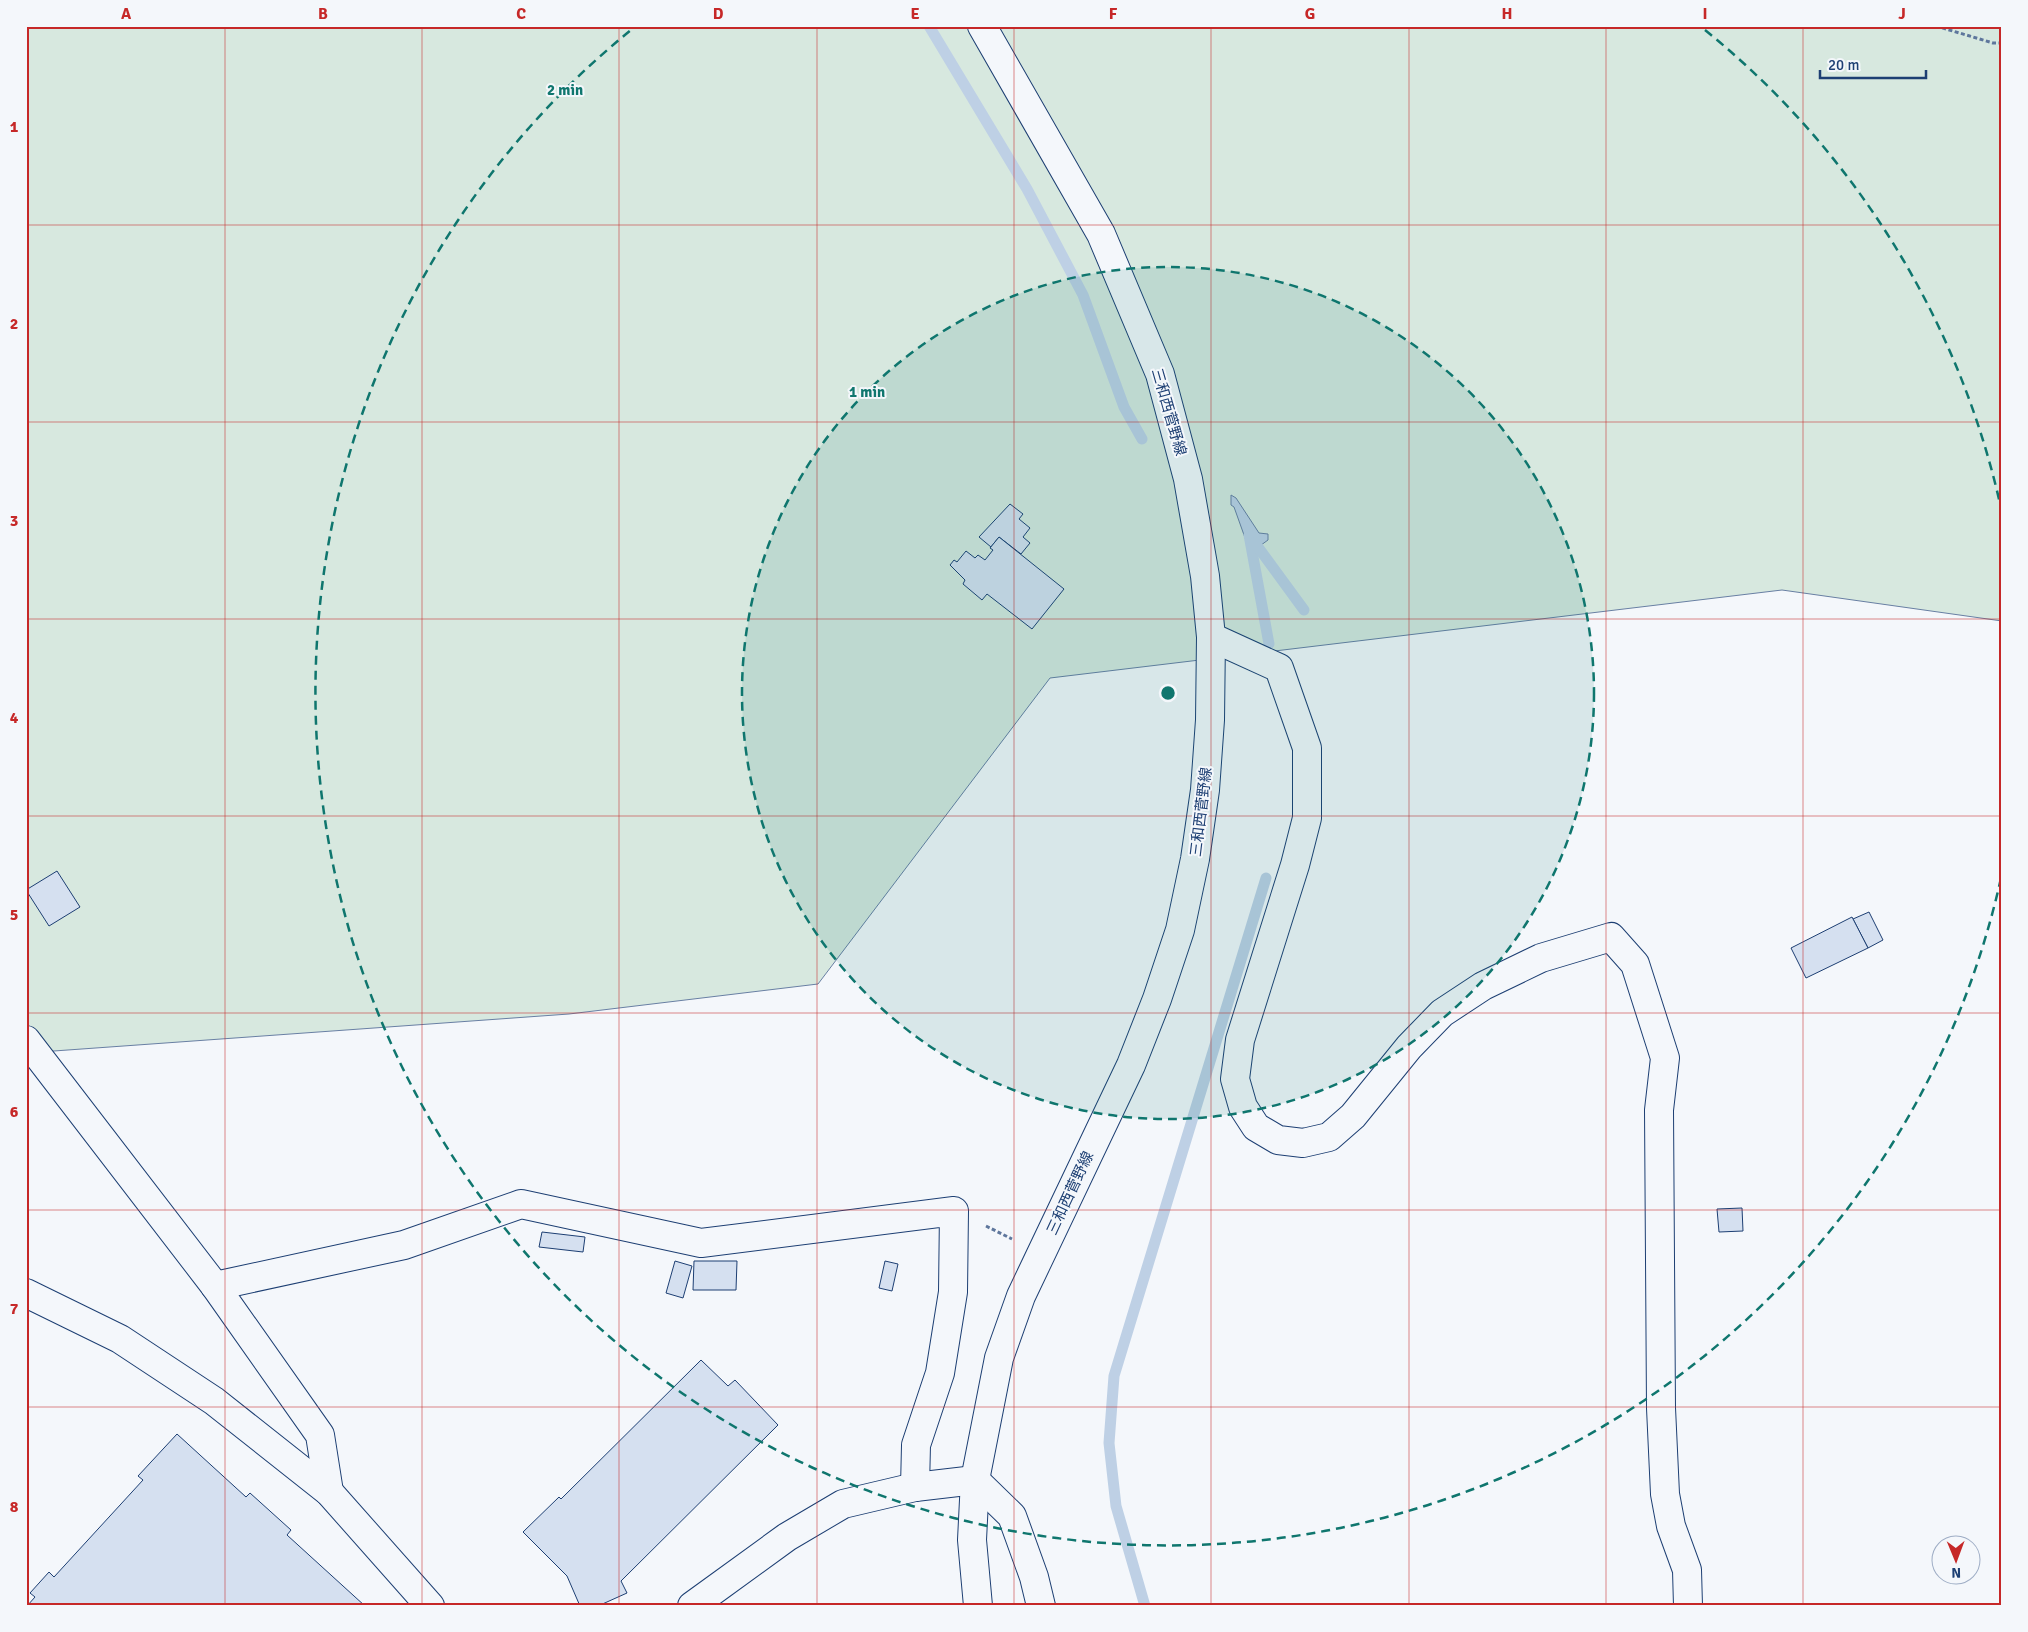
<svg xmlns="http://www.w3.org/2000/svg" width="2028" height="1632" font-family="Signika,'Noto Sans JP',sans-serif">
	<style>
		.green { fill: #d7e8df; stroke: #687fa3 }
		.water { fill: #bed0e5; stroke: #687fa3 }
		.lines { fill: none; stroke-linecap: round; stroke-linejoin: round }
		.stream { stroke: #bed0e5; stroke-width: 11 }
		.building { fill: #d5e0f0; stroke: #1d3f73 }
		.street-casing { stroke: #1d3f73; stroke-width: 30 }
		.secondary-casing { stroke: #1d3f73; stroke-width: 30 }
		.path { stroke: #5e769c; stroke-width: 3; stroke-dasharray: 4 2.5; stroke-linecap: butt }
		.street { stroke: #f4f7fb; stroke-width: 28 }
		.secondary { stroke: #f4f7fb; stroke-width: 28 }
		.grid { fill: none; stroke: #c62828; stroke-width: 1; stroke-opacity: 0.55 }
		.ring { fill: none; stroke: #0f766e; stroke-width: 2.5; stroke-dasharray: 9 6 }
		.labels { text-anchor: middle; stroke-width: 4; stroke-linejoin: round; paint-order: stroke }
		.street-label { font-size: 15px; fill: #1d3f73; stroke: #f4f7fb }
		.centre { fill: #0f766e; stroke: #f4f7fb; stroke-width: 2.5 }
		.ring-label { font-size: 15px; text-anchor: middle; font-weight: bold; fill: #0f766e; stroke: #f4f7fb; stroke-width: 4; stroke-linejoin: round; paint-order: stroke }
		.neatline { fill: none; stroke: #c62828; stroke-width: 2 }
		.grid-label { font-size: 16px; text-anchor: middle; font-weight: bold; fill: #c62828 }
	</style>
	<rect width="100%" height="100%" fill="#f4f7fb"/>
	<!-- green -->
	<polygon class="green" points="26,26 2002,26 2002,621 1782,590 1050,678 818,984 569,1014 26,1053"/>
	<!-- water -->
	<polygon class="water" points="1231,495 1236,498 1259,533 1268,534 1268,540 1257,548 1249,549 1234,507 1231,505"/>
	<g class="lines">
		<!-- stream -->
		<g class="stream">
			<polyline points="929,26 1027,189 1083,295 1124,407 1142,439"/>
			<polyline points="1249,535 1269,644"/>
			<polyline points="1255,543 1304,610"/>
			<polyline points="1145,1606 1116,1506 1109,1443 1114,1376 1266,878"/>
		</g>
	</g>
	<!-- building -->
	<g class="building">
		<polygon points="1010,504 1023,514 1019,519 1030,528 1023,537 1030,543 1021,554 999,537 991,547 979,537"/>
		<polygon points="999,537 1064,589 1032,629 987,594 982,600 963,584 965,580 950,565 954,560 957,562 966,551 975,558 978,555 985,560 993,550 990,548"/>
		<polygon points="57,871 80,907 49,926 26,890"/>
		<polygon points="1869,912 1883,940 1868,948 1853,919"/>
		<polygon points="1852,917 1868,948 1806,978 1791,948"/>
		<polygon points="1742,1208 1743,1231 1719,1232 1717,1209"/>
		<polygon points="542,1232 585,1237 583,1252 539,1247"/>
		<polygon points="675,1261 692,1266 683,1298 666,1293"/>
		<polygon points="694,1261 737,1261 736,1290 693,1290"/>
		<polygon points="885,1261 898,1264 892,1291 879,1288"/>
		<polygon points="701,1360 728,1386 735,1380 778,1425 621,1581 627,1593 598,1606 580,1606 567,1576 523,1532 559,1497 561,1499"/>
		<polygon points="177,1434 246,1497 250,1493 291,1530 287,1535 365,1606 27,1606 35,1597 30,1593 49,1572 54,1577 143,1480 138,1476"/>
	</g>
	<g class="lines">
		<defs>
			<g id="street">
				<polyline points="1211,637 1279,668 1307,748 1307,818 1295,865 1240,1040 1235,1079 1243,1107 1256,1127 1278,1140 1303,1143 1329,1137 1353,1116 1409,1047 1442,1013 1483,986 1541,958 1611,937 1635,964 1665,1058 1659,1110 1661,1408 1665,1494 1671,1526 1687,1570 1688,1606"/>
				<polyline points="26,1040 215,1286 320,1435 329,1492"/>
				<polyline points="215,1286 404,1245 521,1204 701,1243 954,1211 953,1292 940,1373 916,1445 915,1487"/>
				<polyline points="975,1480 1012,1516 1034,1577 1041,1606"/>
			</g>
			<g id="secondary">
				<polyline points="26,1293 120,1339 214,1401 329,1492 430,1606"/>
				<polyline points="692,1606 787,1537 843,1504 915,1487 975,1480"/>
				<polyline points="978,1606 972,1540 975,1480 999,1358 1021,1296 1131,1065 1157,999 1180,930 1195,859 1205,790 1210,720 1211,637 1205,576 1188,479 1160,374 1101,234 982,26"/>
			</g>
		</defs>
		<!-- street casing -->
		<use href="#street" class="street-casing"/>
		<!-- secondary casing -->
		<use href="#secondary" class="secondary-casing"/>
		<!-- path -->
		<g class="path">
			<polyline points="1936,26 1993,43 2002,43"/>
			<polyline points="986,1226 1012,1239"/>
		</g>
		<!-- street -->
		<use href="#street" class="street"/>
		<!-- secondary -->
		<use href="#secondary" class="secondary"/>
	</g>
	<!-- grid -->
	<path class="grid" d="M225,26V1606M422,26V1606M619,26V1606M817,26V1606M1014,26V1606M1211,26V1606M1409,26V1606M1606,26V1606M1803,26V1606M26,225H2002M26,422H2002M26,619H2002M26,816H2002M26,1013H2002M26,1210H2002M26,1407H2002"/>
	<!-- distance rings -->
	<circle cx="1168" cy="693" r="426" fill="#0f766e" fill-opacity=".12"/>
	<g class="ring">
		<circle cx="1168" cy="693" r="426"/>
		<path d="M2001 878A853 853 0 1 1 631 30M1705 30A853 853 0 0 1 2001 508"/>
	</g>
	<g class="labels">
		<!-- street labels -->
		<g class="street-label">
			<text transform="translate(1169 412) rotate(74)" y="5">三和西菅野線</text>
			<text transform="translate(1201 812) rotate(-83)" y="5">三和西菅野線</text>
			<text transform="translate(1070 1193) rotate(-65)" y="5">三和西菅野線</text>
		</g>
	</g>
	<circle cx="1168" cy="693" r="8" class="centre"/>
	<g class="ring-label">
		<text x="565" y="95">2 min</text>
		<text x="867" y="397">1 min</text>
	</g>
	<!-- border -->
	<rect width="2028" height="1632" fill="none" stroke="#f4f7fb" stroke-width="55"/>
	<!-- north arrow -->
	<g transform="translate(1956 1560) rotate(179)"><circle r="24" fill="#f4f7fb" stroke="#9eadc5"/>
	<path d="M0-4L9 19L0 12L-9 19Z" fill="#c62828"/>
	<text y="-8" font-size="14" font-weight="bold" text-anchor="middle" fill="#1d3f73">N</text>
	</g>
	<!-- scale -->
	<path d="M1820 70v8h106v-8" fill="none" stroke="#1d3f73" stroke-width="2.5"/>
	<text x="1828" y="70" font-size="15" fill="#1d3f73" stroke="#f4f7fb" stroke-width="4" paint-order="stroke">20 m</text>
	<rect x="28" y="28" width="1972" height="1576" class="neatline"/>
	<g class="grid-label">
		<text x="126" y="19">A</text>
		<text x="323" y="19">B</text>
		<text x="521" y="19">C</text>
		<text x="718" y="19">D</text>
		<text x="915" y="19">E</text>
		<text x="1113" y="19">F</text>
		<text x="1310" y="19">G</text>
		<text x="1507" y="19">H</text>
		<text x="1705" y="19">I</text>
		<text x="1902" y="19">J</text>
		<text x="14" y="132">1</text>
		<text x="14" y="329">2</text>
		<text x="14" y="526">3</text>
		<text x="14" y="723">4</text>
		<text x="14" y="920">5</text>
		<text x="14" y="1117">6</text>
		<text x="14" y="1314">7</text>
		<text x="14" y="1512">8</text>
	</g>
</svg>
